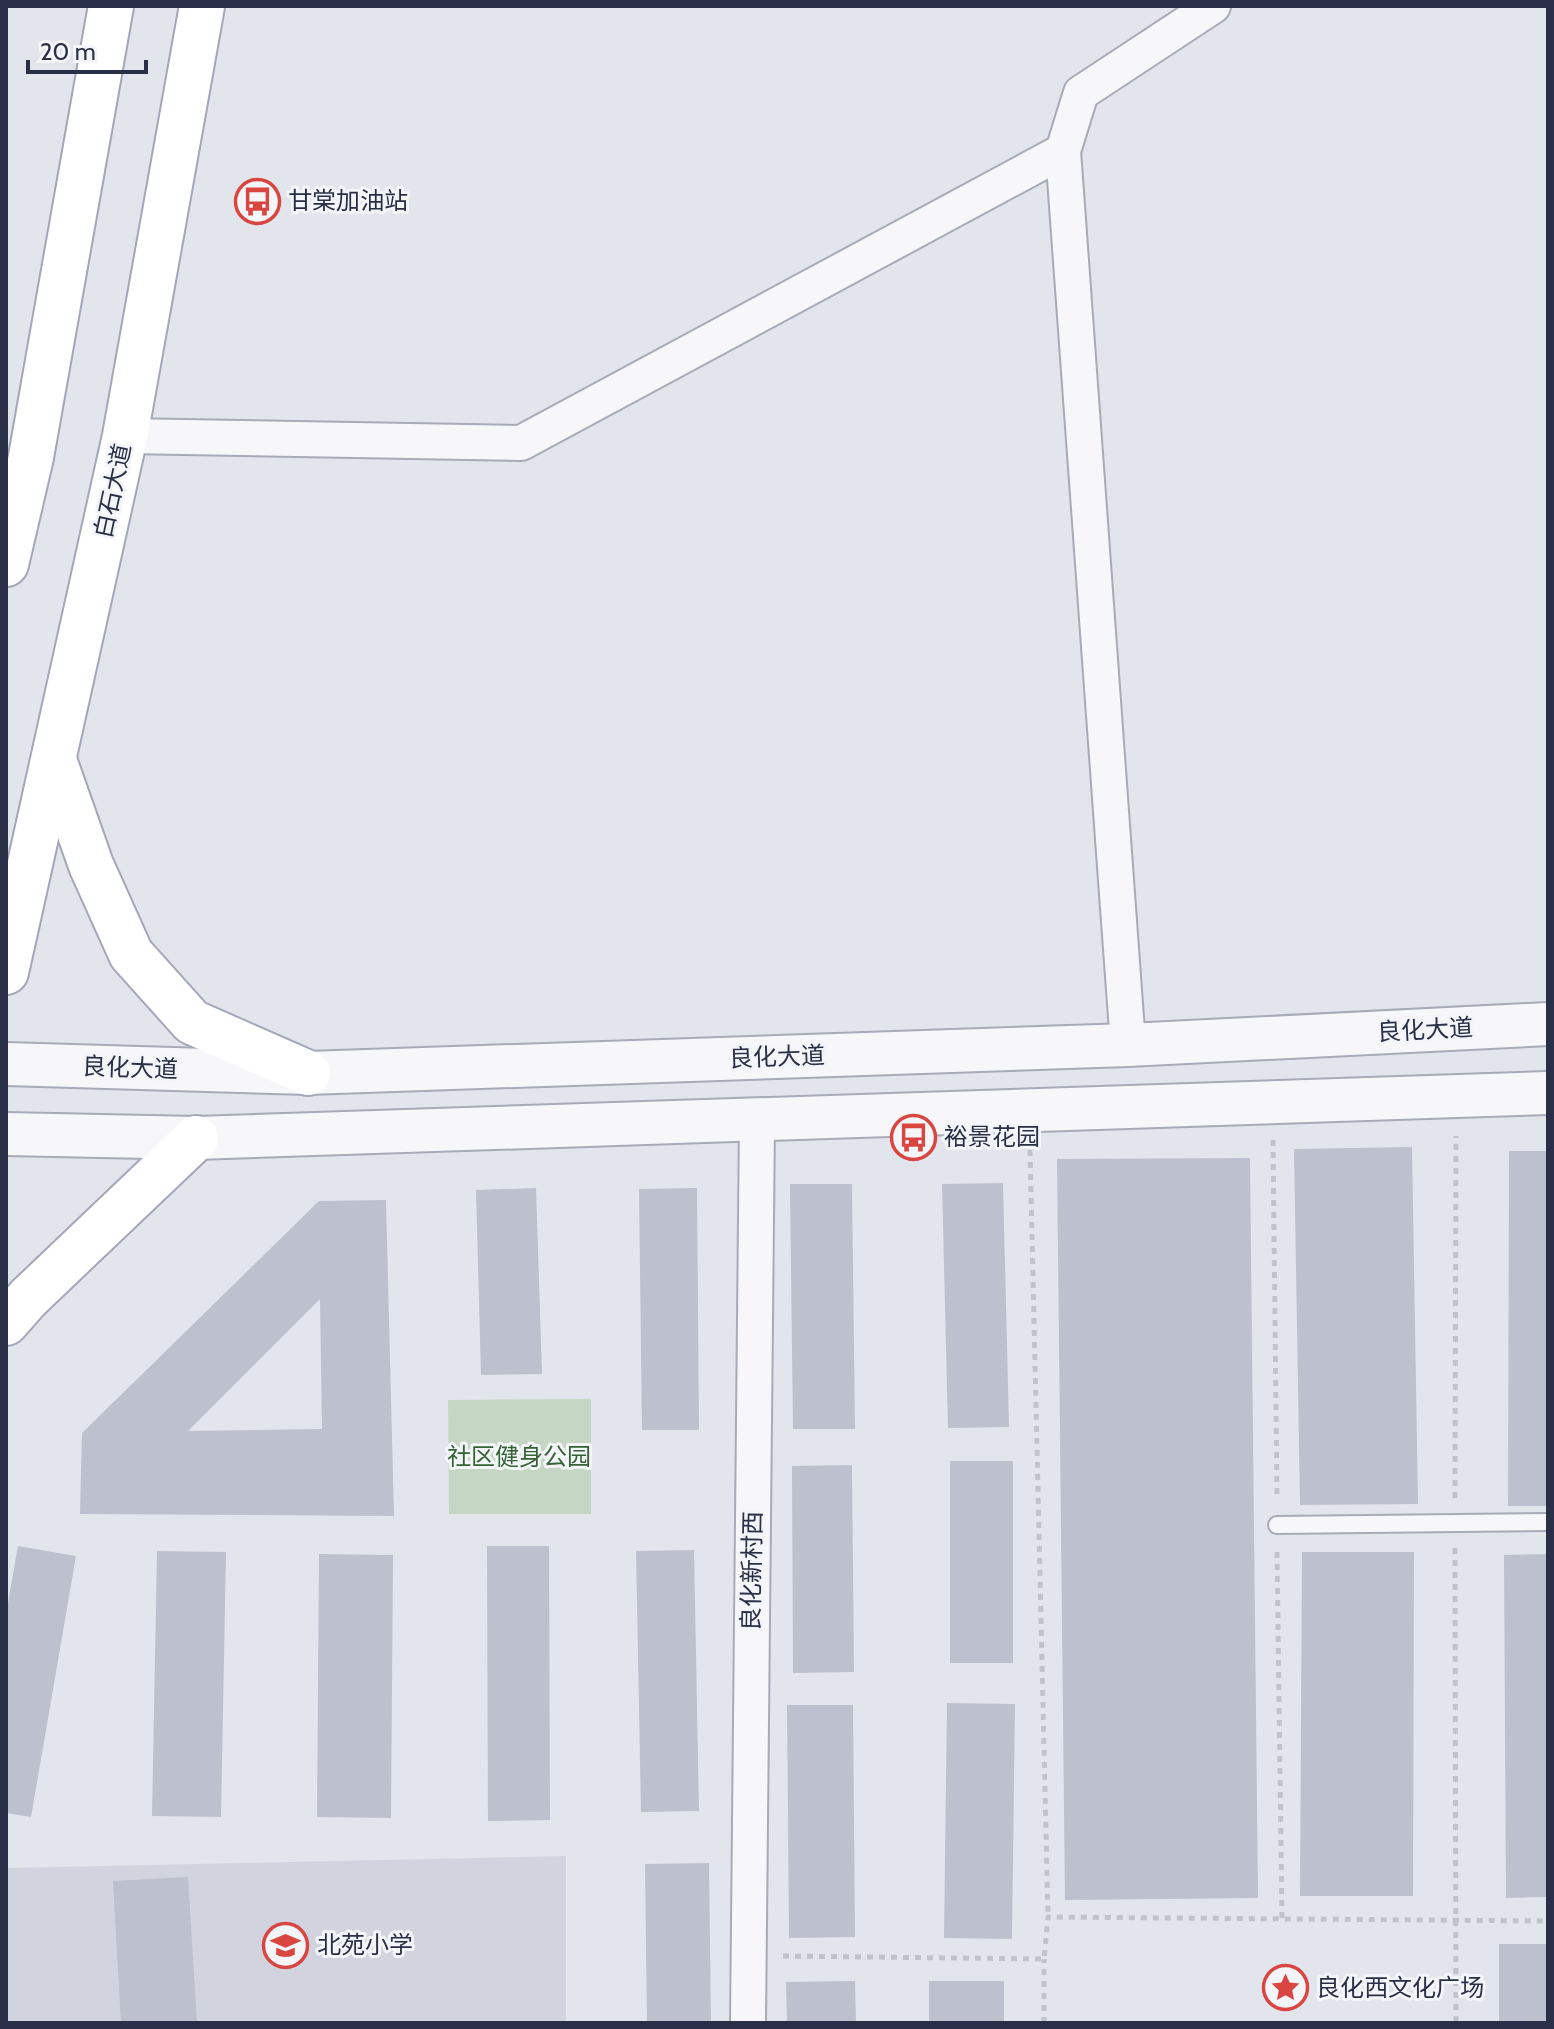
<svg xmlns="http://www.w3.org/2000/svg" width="1554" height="2029" font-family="Cabin,'Noto Sans SC',sans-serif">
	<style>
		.built { fill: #d1d4de }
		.green { fill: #c5d7c4 }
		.building { fill: #bdc0cd; fill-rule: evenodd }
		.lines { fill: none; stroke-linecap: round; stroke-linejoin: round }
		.service-casing { stroke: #a7abb7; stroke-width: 20 }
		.minor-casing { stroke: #a7abb7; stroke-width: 38 }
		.tertiary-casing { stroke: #a7abb7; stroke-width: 46 }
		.primary-casing { stroke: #a2a7b9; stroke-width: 48 }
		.path { stroke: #c1c3cb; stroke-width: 5; stroke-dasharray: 6 6; stroke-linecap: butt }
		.service { stroke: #f7f7fa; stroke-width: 16 }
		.minor { stroke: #f7f7fa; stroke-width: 34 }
		.tertiary { stroke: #f7f7fa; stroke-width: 42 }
		.primary { stroke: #fff; stroke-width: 44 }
		.labels { text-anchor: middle; stroke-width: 6; stroke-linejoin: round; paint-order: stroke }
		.poi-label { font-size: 24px; fill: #292f46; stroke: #f3f5f9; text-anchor: start }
		.street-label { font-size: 24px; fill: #292f46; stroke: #f3f5f9 }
		.park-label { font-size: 24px; fill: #366336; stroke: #f3f5f9 }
	</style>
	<rect width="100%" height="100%" fill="#e3e5ec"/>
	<!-- built -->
	<polygon class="built" points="566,1856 566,2023 6,2023 6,1868"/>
	<!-- green -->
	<polygon class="green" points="591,1399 591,1514 449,1514 448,1400"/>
	<!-- building -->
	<g class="building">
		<polygon points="1412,1147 1418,1504 1300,1505 1294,1149"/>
		<polygon points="1509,1151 1548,1151 1548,1506 1508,1506"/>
		<polygon points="1250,1158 1258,1898 1065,1900 1057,1159"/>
		<polygon points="1003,1183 1009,1427 948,1428 942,1184"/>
		<polygon points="790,1184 852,1184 855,1429 793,1429"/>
		<polygon points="536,1188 542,1374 481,1375 476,1190"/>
		<polygon points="697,1188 699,1430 642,1430 639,1189"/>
		<path d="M386,1200L394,1516L80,1514L82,1433L319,1201ZM320,1299L322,1429L188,1431Z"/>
		<rect x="950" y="1461" width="63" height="202"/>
		<polygon points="852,1465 854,1672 793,1673 792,1466"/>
		<polygon points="18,1546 76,1556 31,1817 6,1813 6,1614"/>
		<polygon points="487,1546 549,1546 550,1820 488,1821"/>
		<polygon points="694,1550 699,1811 641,1812 636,1551"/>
		<polygon points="157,1551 226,1552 221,1817 152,1816"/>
		<polygon points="1302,1552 1414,1552 1413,1896 1300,1896"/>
		<polygon points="319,1554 393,1555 391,1818 317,1817"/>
		<polygon points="1548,1554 1548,1897 1506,1898 1504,1555"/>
		<polygon points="947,1703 1015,1704 1012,1939 944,1938"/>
		<polygon points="787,1705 853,1705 855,1937 789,1938"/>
		<polygon points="709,1863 711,2023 647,2023 645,1864"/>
		<polygon points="188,1877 197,2023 121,2023 113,1881"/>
		<rect x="1499" y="1944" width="49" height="79"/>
		<polygon points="855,1981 856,2023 787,2023 786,1982"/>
		<rect x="929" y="1981" width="75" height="42"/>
	</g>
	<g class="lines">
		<defs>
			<polyline id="service" points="1277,1525 1548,1522"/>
			<g id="minor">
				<polyline points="1063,151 1128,1045"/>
				<polyline points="125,436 521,443 1063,151 1081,93 1213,6"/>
				<polyline points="748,2023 757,1119"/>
			</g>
			<g id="tertiary">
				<polyline points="6,1064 308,1073 1128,1045 1548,1024"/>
				<polyline points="6,1134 196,1138 1548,1093"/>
			</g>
			<g id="primary">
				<polyline points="6,564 31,457 111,6"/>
				<polyline points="54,760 91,865 131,954 192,1022 308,1073"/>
				<polyline points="6,972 125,436 202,6"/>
				<polyline points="6,1323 28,1298 196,1138"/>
			</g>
		</defs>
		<!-- service casing -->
		<use href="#service" class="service-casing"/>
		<!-- minor casing -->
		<use href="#minor" class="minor-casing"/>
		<!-- tertiary casing -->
		<use href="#tertiary" class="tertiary-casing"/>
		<!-- primary casing -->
		<use href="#primary" class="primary-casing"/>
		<!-- path -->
		<g class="path">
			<polyline points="1273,1140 1277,1498"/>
			<polyline points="1030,1150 1048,1917"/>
			<polyline points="1455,1498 1456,1136"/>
			<polyline points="1455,1548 1456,2023"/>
			<polyline points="1277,1552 1282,1919"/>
			<polyline points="783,1956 1044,1959 1048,1917 1548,1921"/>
			<polyline points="1044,2023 1044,1959"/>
		</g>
		<!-- service -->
		<use href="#service" class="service"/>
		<!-- minor -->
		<use href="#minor" class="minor"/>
		<!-- tertiary -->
		<use href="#tertiary" class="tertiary"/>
		<!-- primary -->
		<use href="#primary" class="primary"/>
	</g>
	<!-- icons -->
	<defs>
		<symbol id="bus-ring" viewBox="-11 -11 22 22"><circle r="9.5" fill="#f3f5f9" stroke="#d94641" stroke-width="1.5"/><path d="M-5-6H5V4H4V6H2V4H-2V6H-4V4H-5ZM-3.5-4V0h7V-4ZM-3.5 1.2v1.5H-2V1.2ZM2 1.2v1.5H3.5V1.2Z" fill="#d94641"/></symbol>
		<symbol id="school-ring" viewBox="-11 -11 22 22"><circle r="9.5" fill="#f3f5f9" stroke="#d94641" stroke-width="1.5"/><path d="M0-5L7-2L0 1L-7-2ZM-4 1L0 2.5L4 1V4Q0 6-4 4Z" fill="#d94641"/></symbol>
		<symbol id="sight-ring" viewBox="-11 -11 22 22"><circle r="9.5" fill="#f3f5f9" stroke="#d94641" stroke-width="1.5"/><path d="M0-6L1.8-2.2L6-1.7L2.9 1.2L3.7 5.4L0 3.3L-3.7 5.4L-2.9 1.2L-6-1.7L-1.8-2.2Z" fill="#d94641"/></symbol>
	</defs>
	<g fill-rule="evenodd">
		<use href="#bus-ring" x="232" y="176" width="51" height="51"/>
		<use href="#bus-ring" x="888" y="1112" width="51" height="51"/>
		<use href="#school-ring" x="260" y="1920" width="51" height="51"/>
		<use href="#sight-ring" x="1260" y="1962" width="51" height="51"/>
	</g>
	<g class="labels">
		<!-- poi labels -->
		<g class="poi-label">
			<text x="288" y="209">甘棠加油站</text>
			<text x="944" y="1145">裕景花园</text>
			<text x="317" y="1953">北苑小学</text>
			<text x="1316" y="1996">良化西文化广场</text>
		</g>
		<!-- street labels -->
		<g class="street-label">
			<text transform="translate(113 491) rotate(-78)" y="8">白石大道</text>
			<text transform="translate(1425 1030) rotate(-3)" y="8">良化大道</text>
			<text transform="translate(777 1057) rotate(-2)" y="8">良化大道</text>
			<text transform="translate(130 1068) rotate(2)" y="8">良化大道</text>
			<text transform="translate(752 1571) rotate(-89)" y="8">良化新村西</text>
		</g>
		<!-- park labels -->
		<g class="park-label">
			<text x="519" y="1465">社区健身公园</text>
		</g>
	</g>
	<!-- border -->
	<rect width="1554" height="2029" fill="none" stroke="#292f46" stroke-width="16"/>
	<!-- scale -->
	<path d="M28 60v12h118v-12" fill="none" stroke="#292f46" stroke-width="4"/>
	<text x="40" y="60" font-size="24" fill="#292f46" stroke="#f3f5f9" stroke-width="6" paint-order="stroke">20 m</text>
</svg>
